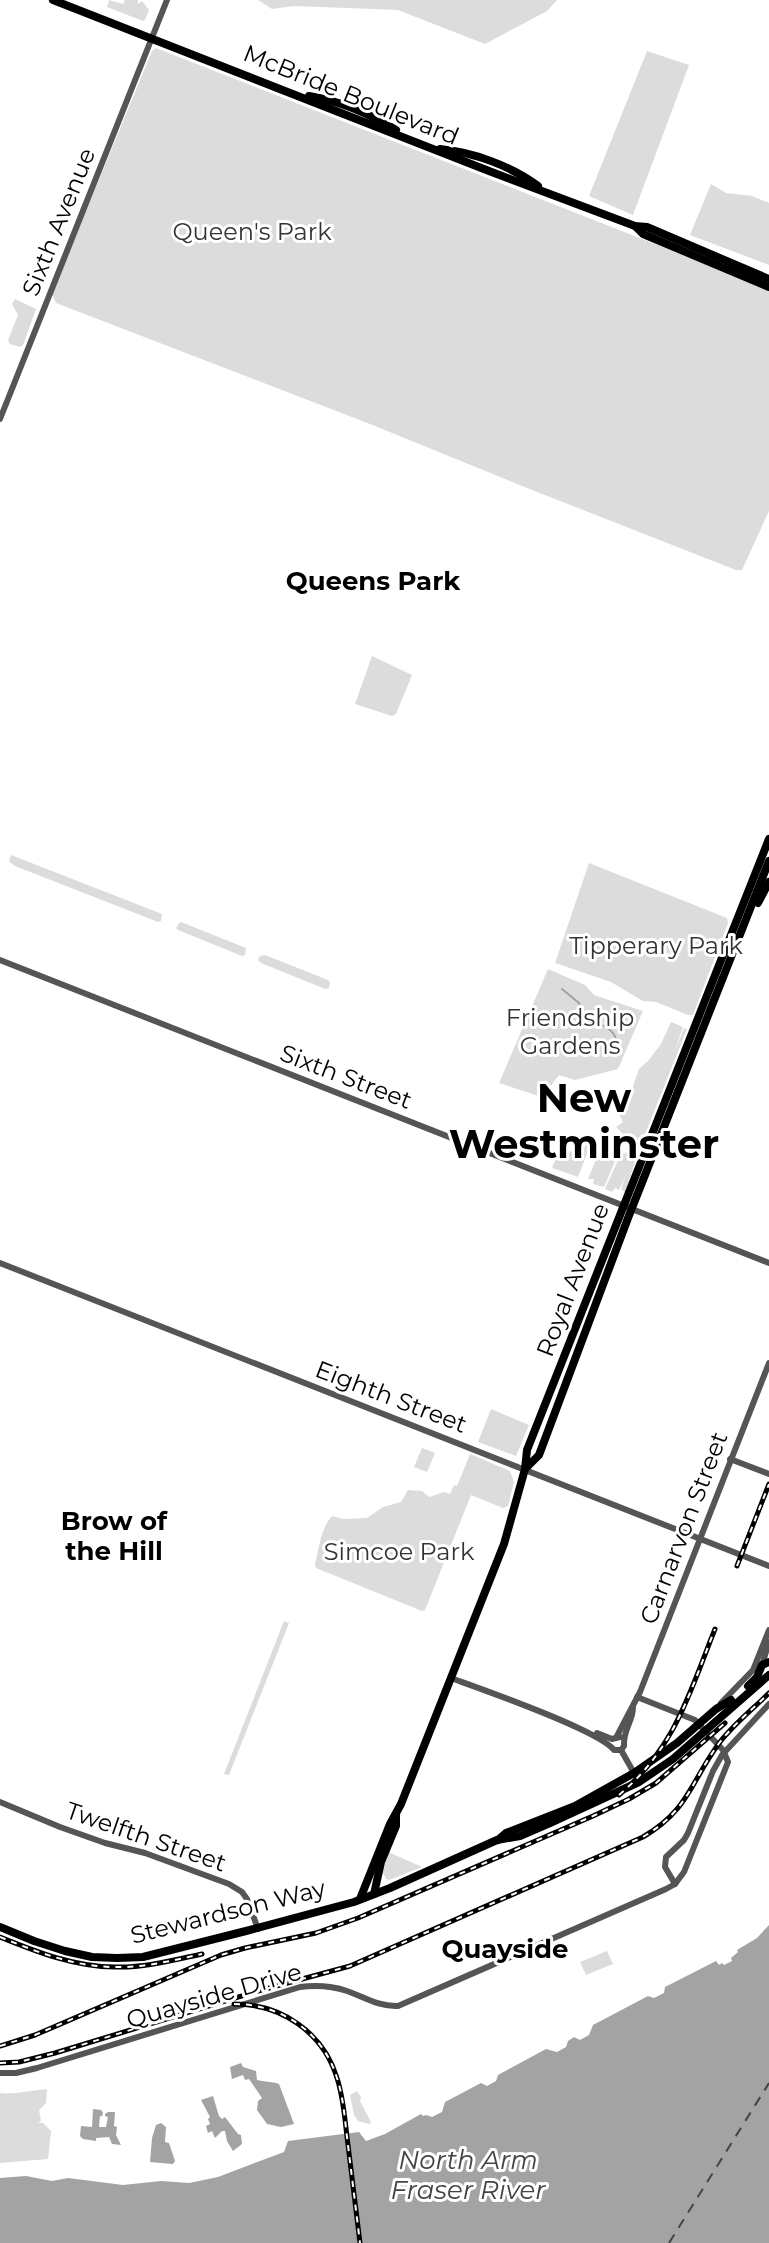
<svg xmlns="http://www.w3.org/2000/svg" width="769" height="2243" font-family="Montserrat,sans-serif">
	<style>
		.green { fill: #dcdcdc }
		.water { fill: #a3a3a3 }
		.pier { fill: #fff }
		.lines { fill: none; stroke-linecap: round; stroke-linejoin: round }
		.stream { stroke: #a3a3a3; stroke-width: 2 }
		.ferry { stroke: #444; stroke-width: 2; stroke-dasharray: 10 8; stroke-linecap: butt }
		.minor { stroke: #555; stroke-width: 6 }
		.major { stroke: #000; stroke-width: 8 }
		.rail-casing { stroke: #000; stroke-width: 5 }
		.rail { stroke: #fff; stroke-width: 2; stroke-dasharray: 6; stroke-linecap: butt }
		.labels { text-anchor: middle; stroke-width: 6; stroke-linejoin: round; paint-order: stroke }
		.street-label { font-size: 24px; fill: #000; stroke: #fff }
		.park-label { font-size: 24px; fill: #333; stroke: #fff }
		.neighbourhood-label { font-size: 26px; font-weight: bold; fill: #000; stroke: #fff }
		.water-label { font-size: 26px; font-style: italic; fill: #444; stroke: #fff }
		.town-label { font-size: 40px; font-weight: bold; fill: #000; stroke: #fff }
	</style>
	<rect width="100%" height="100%" fill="#fff"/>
	<!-- green -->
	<g class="green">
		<polygon points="109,0 123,4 125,0 138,0 138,4 142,1 149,10 145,20 143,21 107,7"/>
		<polygon points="258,0 557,0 547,11 485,44 398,10 294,6 272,9"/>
		<polygon points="156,48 754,283 769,290 769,511 742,570 736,570 527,488 370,424 56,303 52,294 152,51"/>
		<polygon points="647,51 689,65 633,215 589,196"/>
		<polygon points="711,184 726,193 752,196 769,203 769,265 690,235"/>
		<polygon points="15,299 36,309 23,345 20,347 10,344 8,340 18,315 12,304"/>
		<polygon points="372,656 412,675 396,714 392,716 355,704"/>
		<polygon points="11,855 162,914 161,921 158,922 15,866 9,861"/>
		<polygon points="589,863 727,918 728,923 693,1015 688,1015 656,1002 643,1001 611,982 555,963"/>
		<polygon points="181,922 246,948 245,955 242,956 178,930 176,928 179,923"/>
		<polygon points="265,955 328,980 330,982 329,988 325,989 261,963 258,960 260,956"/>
		<polygon points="548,969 585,985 594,995 643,1011 618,1069 575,1080 559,1075 542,1097 499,1083"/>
		<polygon points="671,1022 683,1027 673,1056 684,1028 687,1029 640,1147 639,1143 632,1140 632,1134 625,1136 616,1127 623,1122 620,1116 614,1113 617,1105 628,1100 639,1069 648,1061 661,1044"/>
		<polygon points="590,1136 593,1138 578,1177 552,1168 560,1148 581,1155"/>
		<polygon points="617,1148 620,1150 604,1187 593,1184 594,1179 588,1179 598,1154 604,1155 610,1150"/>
		<polygon points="631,1148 635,1151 639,1150 636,1157 632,1157 636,1159 625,1192 621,1189 626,1175 619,1190 615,1188 612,1192 605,1189 622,1151 624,1154"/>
		<polygon points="491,1409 529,1425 516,1456 478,1442"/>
		<polygon points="422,1448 435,1453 427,1472 414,1467"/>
		<path d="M470,1454L510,1471L514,1482L508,1506L503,1508L471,1495L425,1610L422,1611L316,1568L315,1564C319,1548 321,1528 332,1516L343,1519L367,1518L383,1507L401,1502L408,1490L422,1491L429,1497L444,1492L450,1494L454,1485L457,1486Z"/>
		<polygon points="284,1621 289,1623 229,1775 224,1774"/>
		<polygon points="388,1852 422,1867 389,1880 386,1879 382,1871"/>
		<polygon points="607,1951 613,1964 586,1975 580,1962"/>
		<path d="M47,2089L46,2103L39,2110L41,2121L38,2123H43L51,2131L48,2159L0,2163V2093C11,2095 34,2090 47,2089Z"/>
		<polygon points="357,2091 361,2097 360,2101 371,2122 369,2124 358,2121 354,2115 350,2095"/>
	</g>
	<!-- water -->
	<g class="water">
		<polygon points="769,1925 769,2243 0,2243 0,2178 26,2176 52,2181 68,2178 123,2185 161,2181 189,2183 218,2177 284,2152 288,2141 359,2132 366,2141 385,2134 421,2114 423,2116 426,2115 432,2117 442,2112 445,2102 481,2083 487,2086 496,2081 498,2075 546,2049 557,2052 566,2047 568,2041 574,2037 580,2040 589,2035 593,2025 648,1996 654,1998 664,1993 665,1987 716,1961 719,1965 722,1963 724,1965 732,1961 731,1958 738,1952 737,1950 757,1938"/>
		<path d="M241,2063L243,2067L256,2071L257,2080C263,2082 271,2081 279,2084L294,2124L281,2127L267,2124L257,2110L258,2101L262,2098L249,2079L245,2080L243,2075L232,2079L230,2067Z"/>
		<polygon points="213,2096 219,2116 222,2119 225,2117 238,2134 241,2135 242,2144 233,2151 227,2141 225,2131 222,2131 215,2138 212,2131 208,2133 206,2126 210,2124 208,2119 210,2117 201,2100"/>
		<polygon points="93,2109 101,2110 103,2113 102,2116 100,2116 99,2127 106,2127 108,2117 105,2116 105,2114 108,2112 115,2112 114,2126 117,2127 116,2135 121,2145 112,2144 109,2137 96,2138 96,2141 83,2139 80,2136 81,2126 92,2127"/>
		<polygon points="161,2123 166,2127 165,2142 169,2143 175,2161 173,2164 150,2162 152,2138 156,2125"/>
	</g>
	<!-- pier -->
	<polygon class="pier" points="347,2129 356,2197 362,2243 358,2243 344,2130"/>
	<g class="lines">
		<!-- stream -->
		<path class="stream" d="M562,989L579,1003C584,1028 601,1018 613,1033C617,1038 618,1046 620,1052"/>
		<!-- ferry -->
		<polyline class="ferry" points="669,2243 769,2083"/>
		<!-- minor -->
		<g class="minor">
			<polyline points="0,419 167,0"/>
			<polyline points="0,960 769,1263"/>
			<polyline points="0,1263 769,1566"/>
			<polyline points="730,1459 769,1474"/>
			<polyline points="762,1665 769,1642"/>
			<path d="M451,1678C481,1689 599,1730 614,1750H621"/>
			<polyline points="721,1703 753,1670 769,1630"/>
			<polyline points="597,1733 612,1739 620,1737"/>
			<polyline points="617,1736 640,1692 769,1363"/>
			<path d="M621,1750L624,1746C623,1729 633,1722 633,1707"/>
			<polyline points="621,1750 634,1773"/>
			<polyline points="0,1802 60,1827 105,1843 145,1853 229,1884 242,1892 247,1899 258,1929"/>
			<polyline points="675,1884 665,1867 666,1857 684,1840 688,1833 713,1771 722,1755 769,1704"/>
			<path d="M0,2073H16L37,2068L300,1987C317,1985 332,1986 347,1991C364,1997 379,2007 398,2006L666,1889L675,1884L684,1872L728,1762L723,1750L695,1720L637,1697"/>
		</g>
		<!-- major -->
		<g class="major">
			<polyline points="53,0 489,171 635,226 647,227 769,279"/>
			<path d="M309,96C340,101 370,114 396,130"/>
			<path d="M440,149C473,152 511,166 538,186"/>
			<polyline points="636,227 643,234 769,287"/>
			<polyline points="758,903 769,882"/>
			<polyline points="526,1468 539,1455 628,1218 769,861"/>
			<polyline points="748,1686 757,1677 762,1665 769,1662"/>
			<polyline points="498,1840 506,1833 575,1806 634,1773 677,1743 716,1709 731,1700"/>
			<polyline points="374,1894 381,1862 396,1826 396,1815"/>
			<polyline points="360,1899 390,1824 401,1804 504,1544 525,1469 527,1450 769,839"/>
			<polyline points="0,1927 34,1941 65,1951 92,1957 117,1958 143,1957 246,1931 354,1902 390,1888 497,1840 520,1836 550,1823 639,1782 673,1759 769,1675"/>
		</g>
		<defs>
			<g id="rail">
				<polyline points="737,1566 769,1484"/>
				<path d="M619,1795C675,1748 689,1694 715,1629"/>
				<path d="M0,1937C37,1952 75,1967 115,1967C144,1968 174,1960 202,1954"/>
				<path d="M234,2004C281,2004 323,2032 337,2078C344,2099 345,2123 348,2145C352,2178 356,2210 360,2243"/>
				<polyline points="0,2046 35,2035 221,1955 245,1948 316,1933 358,1918 593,1816 629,1799 656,1783 725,1723"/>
				<path d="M0,2063L19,2062L55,2053L258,1991L350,1966L643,1837C690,1809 690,1782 720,1742C734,1724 753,1709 769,1693"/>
			</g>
		</defs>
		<!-- rail casing -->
		<use href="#rail" class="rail-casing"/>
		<!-- rail -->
		<use href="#rail" class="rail"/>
	</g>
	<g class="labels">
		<!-- street labels -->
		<g class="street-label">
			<text transform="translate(351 95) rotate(22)" y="8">McBride Boulevard</text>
			<text transform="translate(59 222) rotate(-68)" y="8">Sixth Avenue</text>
			<text transform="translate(346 1077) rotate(21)" y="8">Sixth Street</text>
			<text transform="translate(573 1280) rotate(-69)" y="8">Royal Avenue</text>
			<text transform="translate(391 1397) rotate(21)" y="8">Eighth Street</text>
			<text transform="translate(684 1528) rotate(-69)" y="8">Carnarvon Street</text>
			<text transform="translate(146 1837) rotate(19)" y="8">Twelfth Street</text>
			<text transform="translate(228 1912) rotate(-14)" y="8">Stewardson Way</text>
			<text transform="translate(214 1996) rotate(-16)" y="8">Quayside Drive</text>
		</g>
		<!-- park labels -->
		<g class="park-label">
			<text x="252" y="240">Queen's Park</text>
			<text x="656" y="954">Tipperary Park</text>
			<text x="570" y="1026">Friendship<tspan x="570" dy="28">Gardens</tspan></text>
			<text x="399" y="1560">Simcoe Park</text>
		</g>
		<!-- neighbourhood labels -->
		<g class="neighbourhood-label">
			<text x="373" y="590">Queens Park</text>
			<text x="114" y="1530">Brow of<tspan x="114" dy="30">the Hill</tspan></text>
			<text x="505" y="1958">Quayside</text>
		</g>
		<!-- water labels -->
		<g class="water-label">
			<text x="468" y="2169">North Arm<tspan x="468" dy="30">Fraser River</tspan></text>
		</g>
		<!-- town labels -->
		<g class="town-label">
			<text x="584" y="1112">New<tspan x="584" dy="46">Westminster</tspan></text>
		</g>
	</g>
</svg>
